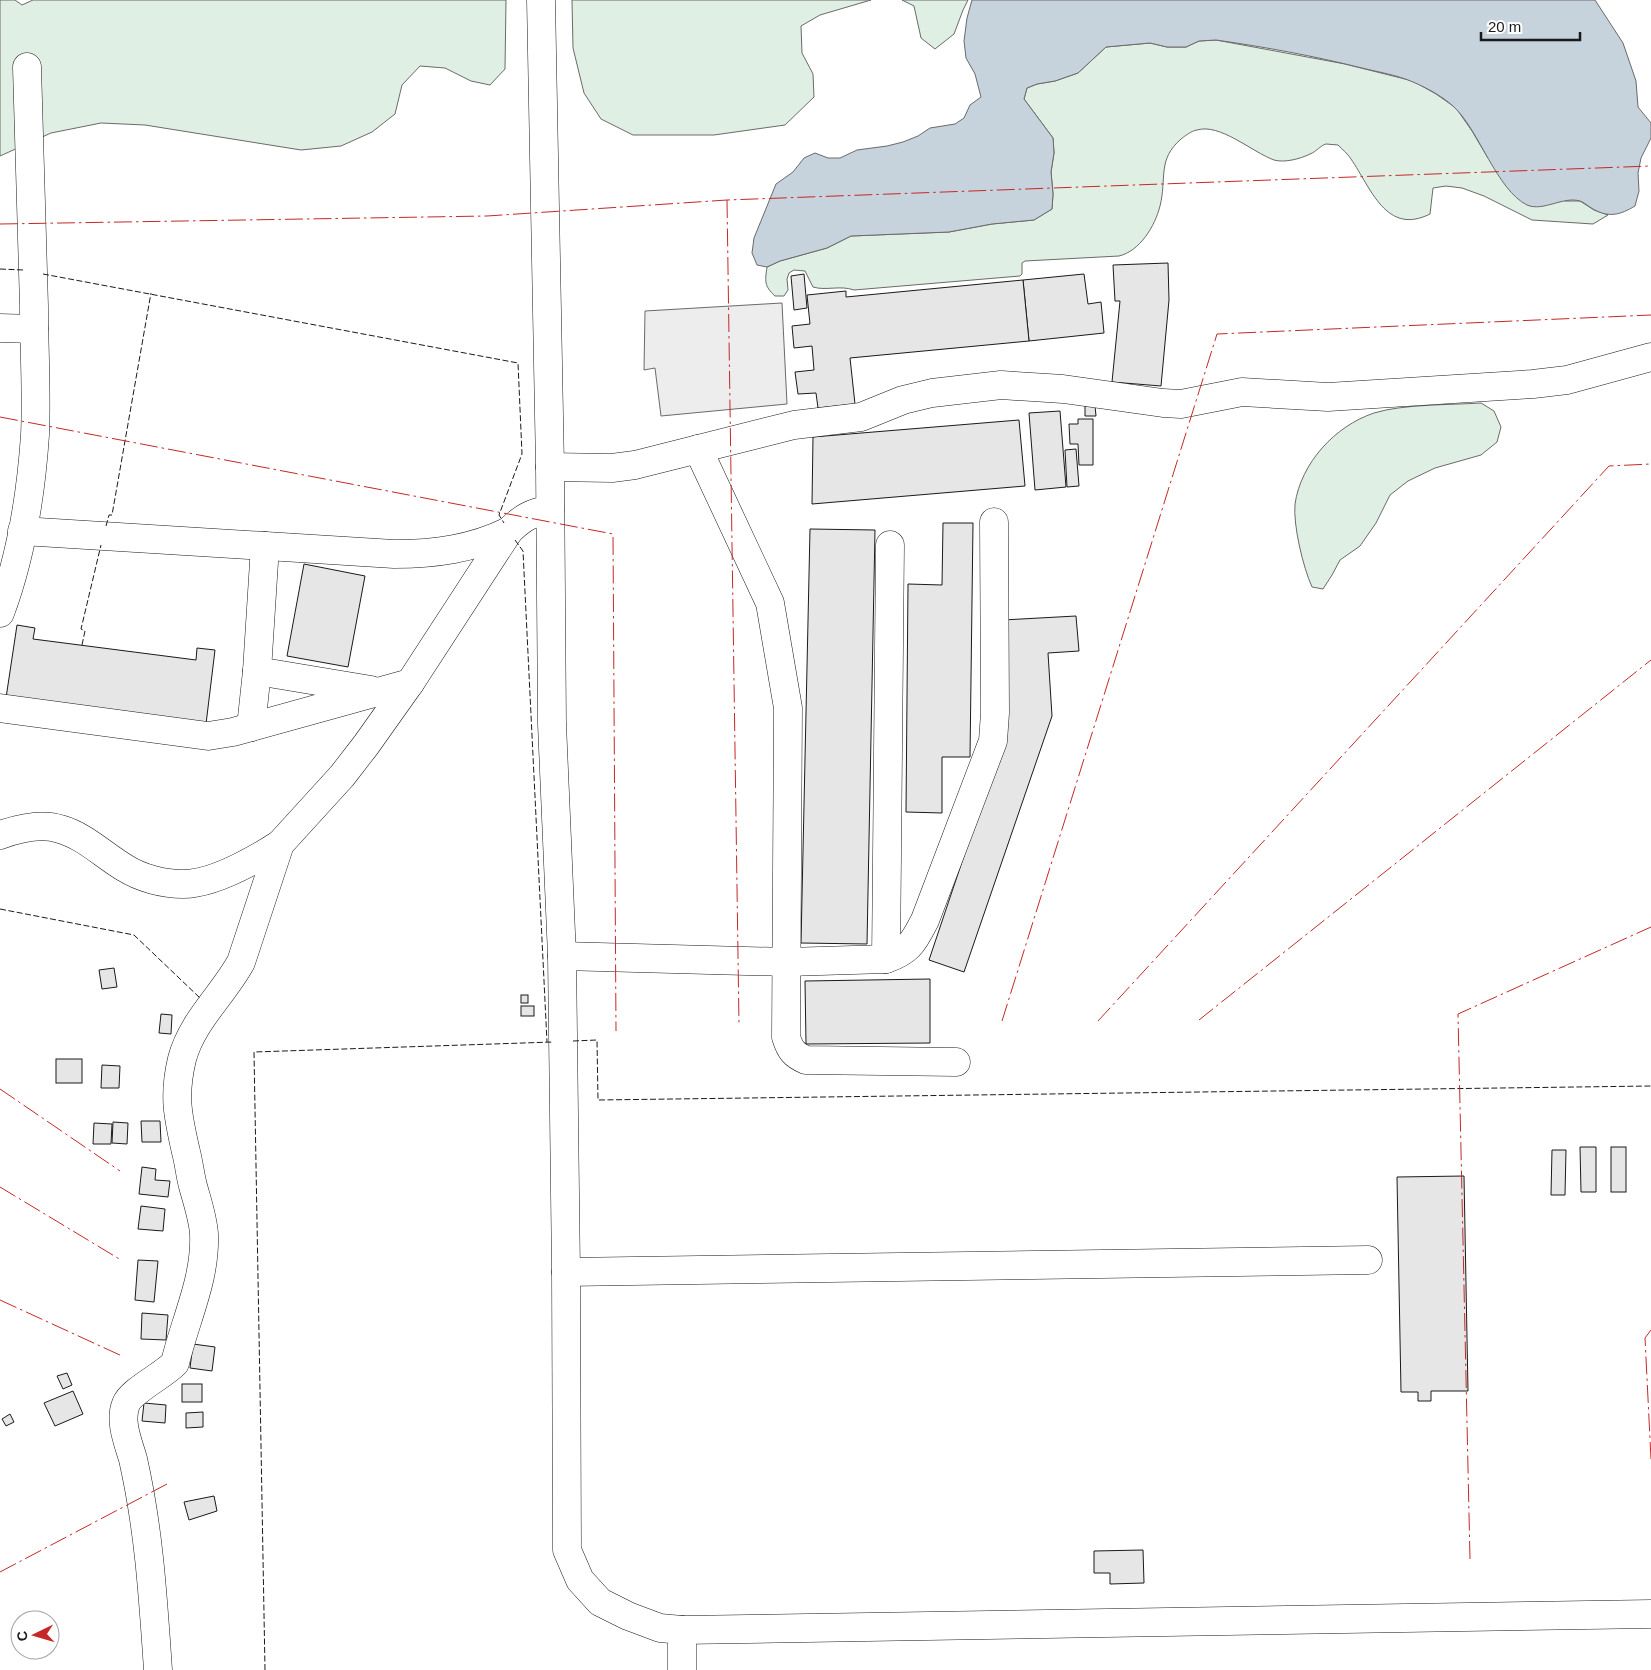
<svg xmlns="http://www.w3.org/2000/svg" width="1651" height="1670" font-family="Arial,sans-serif">
	<style>
		.green { fill: #e0efe3; stroke: #6a6a6a }
		.parking { fill: #ededed; stroke: #6a6a6a }
		.water { fill: #c6d2dc; stroke: #6a6a6a }
		.building { fill: #e6e6e6; stroke: #1a1a1a }
		.lines { fill: none; stroke-linecap: round; stroke-linejoin: round }
		.minor-casing { stroke: #1a1a1a; stroke-width: 29 }
		.minor { stroke: #fff; stroke-width: 28 }
		.fence { stroke: #1a1a1a; stroke-width: 1; stroke-dasharray: 6 2.5; stroke-linecap: butt }
		.power { stroke: #c62828; stroke-width: 1; stroke-dasharray: 18 4 2.5 4; stroke-linecap: butt }
	</style>
	<rect width="100%" height="100%" fill="#fff"/>
	<!-- green -->
	<g class="green">
		<polygon points="0,0 15,0 22,5 33,0 506,0 505,69 490,85 471,81 445,68 420,66 402,85 395,114 372,132 341,146 301,150 145,125 101,123 51,133 0,156"/>
		<polygon points="572,0 871,0 820,15 801,26 802,53 813,74 814,97 785,125 714,135 633,135 601,119 584,93 573,48"/>
		<polygon points="902,0 968,0 963,10 954,34 935,49 921,38 914,6"/>
		<path d="M1216,40L1345,64L1413,81L1436,94L1456,108L1472,131L1488,158L1565,201H1580L1594,210L1608,215L1593,224L1532,220L1484,196L1462,188L1446,186L1433,188L1430,214C1386,236 1371,188 1351,159C1348,154 1342,149 1338,145C1334,145 1330,144 1326,144C1321,145 1316,152 1310,154C1300,159 1284,163 1274,160C1252,152 1220,123 1197,130C1191,131 1185,136 1181,139C1157,160 1167,178 1160,206C1155,226 1140,251 1119,256L1025,261L1022,263V274L1020,276L854,290C840,285 826,291 813,287L805,271L794,270L789,273L787,279L788,290L784,296H775C764,286 765,281 767,267L780,261L827,248L851,236L949,232L992,224L1034,220L1052,209L1053,194L1051,172L1054,153L1053,138L1024,99L1027,88L1037,84L1055,81L1078,73L1106,47L1150,43L1167,47H1186L1199,41Z"/>
		<path d="M1481,403L1494,411L1501,427L1497,442L1481,455L1435,468L1408,481L1390,495L1376,523L1360,546L1340,560L1332,575L1323,589L1312,587C1303,567 1293,525 1295,504C1301,463 1335,426 1374,413C1403,404 1450,405 1481,403Z"/>
	</g>
	<!-- parking -->
	<polygon class="parking" points="782,303 787,404 661,416 655,368 644,370 645,311"/>
	<!-- water -->
	<path class="water" d="M972,0H1595L1623,43L1636,81L1638,107L1651,123V138L1641,158L1638,173L1639,191L1635,206C1620,215 1609,218 1593,209C1589,207 1584,202 1580,201C1563,196 1543,212 1527,205C1497,190 1479,131 1455,108C1444,97 1427,88 1413,82C1397,75 1378,72 1362,68C1314,56 1265,47 1216,40L1199,41L1186,47H1167L1150,43L1106,47L1078,73L1055,81L1037,84L1027,88L1024,99L1053,138L1054,153L1051,172L1053,194L1052,209L1034,220L992,224L949,232L851,236L827,248L780,261L767,267L757,265L752,253L754,238L776,184L793,172L804,158L815,153L828,158H840L857,150L887,146L903,142L918,136L930,128L955,124L964,118L970,105L981,97L975,74L966,58L964,41L967,18Z"/>
	<!-- building -->
	<g class="building">
		<polygon points="1168,263 1169,300 1161,386 1112,382 1120,301 1115,301 1113,265"/>
		<polygon points="804,274 807,308 794,310 791,276"/>
		<polygon points="1084,274 1088,304 1101,302 1104,333 1029,341 1023,280"/>
		<polygon points="1023,280 1029,341 850,358 855,404 818,408 816,393 798,394 795,372 814,370 812,346 794,348 792,326 810,324 807,295 846,291 846,297"/>
		<polygon points="1085,406 1095,406 1096,416 1085,416"/>
		<polygon points="1060,411 1066,487 1035,490 1029,413"/>
		<polygon points="1078,419 1093,419 1093,465 1079,465 1078,444 1070,444 1069,424 1078,424"/>
		<polygon points="1019,420 1025,486 812,504 813,437"/>
		<polygon points="1076,449 1079,486 1067,487 1065,450"/>
		<polygon points="943,523 973,523 970,757 942,757 942,813 906,812 908,584 942,585"/>
		<polygon points="810,529 875,530 867,944 801,943"/>
		<polygon points="304,564 365,576 348,667 287,656"/>
		<polygon points="1076,616 1079,651 1048,653 1052,716 964,972 929,960 1005,734 1003,620"/>
		<polygon points="17,625 35,628 33,639 196,660 197,648 215,650 206,724 6,698"/>
		<polygon points="114,968 117,987 102,989 99,970"/>
		<polygon points="930,979 930,1043 806,1044 805,981"/>
		<rect x="521" y="995" width="7" height="8"/>
		<rect x="521" y="1006" width="13" height="10"/>
		<polygon points="161,1014 172,1015 171,1034 159,1033"/>
		<rect x="56" y="1059" width="26" height="24"/>
		<polygon points="102,1065 120,1066 119,1088 101,1088"/>
		<polygon points="141,1121 160,1121 161,1142 142,1142"/>
		<polygon points="113,1122 128,1123 127,1144 112,1143"/>
		<polygon points="94,1123 112,1124 111,1144 93,1144"/>
		<polygon points="1580,1147 1596,1147 1596,1192 1581,1192"/>
		<rect x="1611" y="1147" width="15" height="45"/>
		<polygon points="1552,1150 1566,1150 1565,1195 1551,1195"/>
		<polygon points="142,1167 156,1169 155,1180 170,1181 168,1197 139,1194"/>
		<polygon points="1464,1176 1468,1391 1431,1391 1431,1401 1418,1401 1418,1392 1401,1392 1397,1177"/>
		<polygon points="141,1206 165,1209 163,1231 138,1229"/>
		<polygon points="138,1260 158,1261 154,1302 135,1300"/>
		<polygon points="142,1313 168,1315 166,1340 141,1339"/>
		<polygon points="193,1344 215,1347 212,1371 190,1368"/>
		<polygon points="67,1373 72,1385 63,1389 57,1376"/>
		<rect x="182" y="1384" width="20" height="18"/>
		<polygon points="73,1391 83,1414 55,1426 44,1403"/>
		<polygon points="144,1403 166,1405 165,1423 142,1421"/>
		<polygon points="203,1412 203,1427 186,1428 186,1413"/>
		<polygon points="10,1414 14,1422 6,1426 2,1419"/>
		<polygon points="214,1496 217,1511 189,1520 184,1502"/>
		<polygon points="1143,1550 1144,1583 1110,1584 1110,1573 1094,1573 1094,1551"/>
	</g>
	<g class="lines">
		<defs>
			<g id="minor">
				<polyline points="541,0 550,467 552,724 562,956 566,1272 567,1550 580,1580 600,1602 628,1616 660,1628 682,1630 682,1670"/>
				<polyline points="0,328 34,329"/>
				<path d="M698,449L770,603L788,708L786,1037C790,1050 794,1055 806,1060L956,1062"/>
				<polyline points="550,467 612,468 635,465 794,425 861,417 903,400 932,393 1001,385 1063,389 1163,403 1181,404 1242,392 1328,397 1533,384 1567,380 1651,357"/>
				<path d="M22,531L394,554C435,554 472,549 509,531"/>
				<polyline points="265,546 257,671 371,690"/>
				<path d="M0,613C21,557 31,494 35,435C37,392 34,349 34,306C32,226 29,147 27,67"/>
				<path d="M0,708L208,736L233,732L410,683L509,531C522,518 532,512 550,510"/>
				<polyline points="251,727 257,671"/>
				<path d="M0,835C17,829 42,823 60,829C85,836 103,855 125,868C141,878 163,884 183,884C213,884 255,860 280,844"/>
				<path d="M562,956L787,962L886,959C910,951 914,941 925,920L993,741L995,713L994,522"/>
				<polyline points="886,959 890,545"/>
				<polyline points="566,1272 1368,1260"/>
				<polyline points="682,1630 1651,1614"/>
				<path d="M158,1670C153,1597 149,1530 133,1459C128,1442 119,1421 126,1404C131,1391 164,1375 175,1363C185,1320 206,1279 204,1234C203,1218 197,1201 193,1186C190,1175 189,1163 186,1152C178,1117 173,1096 182,1059C192,1021 223,995 241,962L280,844L342,776L366,745L410,683"/>
			</g>
		</defs>
		<!-- minor casing -->
		<use href="#minor" class="minor-casing"/>
		<!-- minor -->
		<use href="#minor" class="minor"/>
		<!-- fence -->
		<g class="fence">
			<polyline points="0,269 23,270"/>
			<polyline points="43,274 518,363 522,454 499,515 504,523"/>
			<polyline points="106,526 109,515 112,515 151,293"/>
			<polyline points="515,540 523,551 547,1042"/>
			<polyline points="82,645 85,631 81,629 101,545"/>
			<polyline points="0,909 134,935 200,998"/>
			<polyline points="573,1041 597,1040 598,1100 1651,1086"/>
			<polyline points="265,1670 254,1052 553,1042"/>
		</g>
		<!-- power -->
		<g class="power">
			<polyline points="727,200 739,1024"/>
			<polyline points="0,224 487,216 727,200 1651,166"/>
			<polyline points="0,417 613,534 616,1031"/>
			<polyline points="1199,1020 1651,660"/>
			<polyline points="1002,1021 1217,334 1651,315"/>
			<polyline points="1098,1021 1609,466 1651,464"/>
			<polyline points="0,1089 120,1171"/>
			<polyline points="0,1187 121,1260"/>
			<polyline points="0,1300 122,1356"/>
			<polyline points="1651,1330 1645,1338 1651,1459"/>
			<polyline points="1470,1559 1458,1014 1651,927"/>
			<polyline points="0,1572 167,1484"/>
		</g>
	</g>
	<!-- north arrow -->
	<g transform="translate(35 1635) rotate(265)"><circle r="24" fill="#ffffff" stroke="#a3a3a3"/>
	<path d="M0-4L9 19L0 12L-9 19Z" fill="#c62828"/>
	<text y="-8" font-size="14" font-weight="bold" text-anchor="middle" fill="#1a1a1a">С</text>
	</g>
	<!-- scale -->
	<path d="M1481 32v8h99v-8" fill="none" stroke="#1a1a1a" stroke-width="2.5"/>
	<text x="1488" y="32" font-size="15" fill="#1a1a1a" stroke="#ffffff" stroke-width="4" paint-order="stroke">20 m</text>
</svg>
